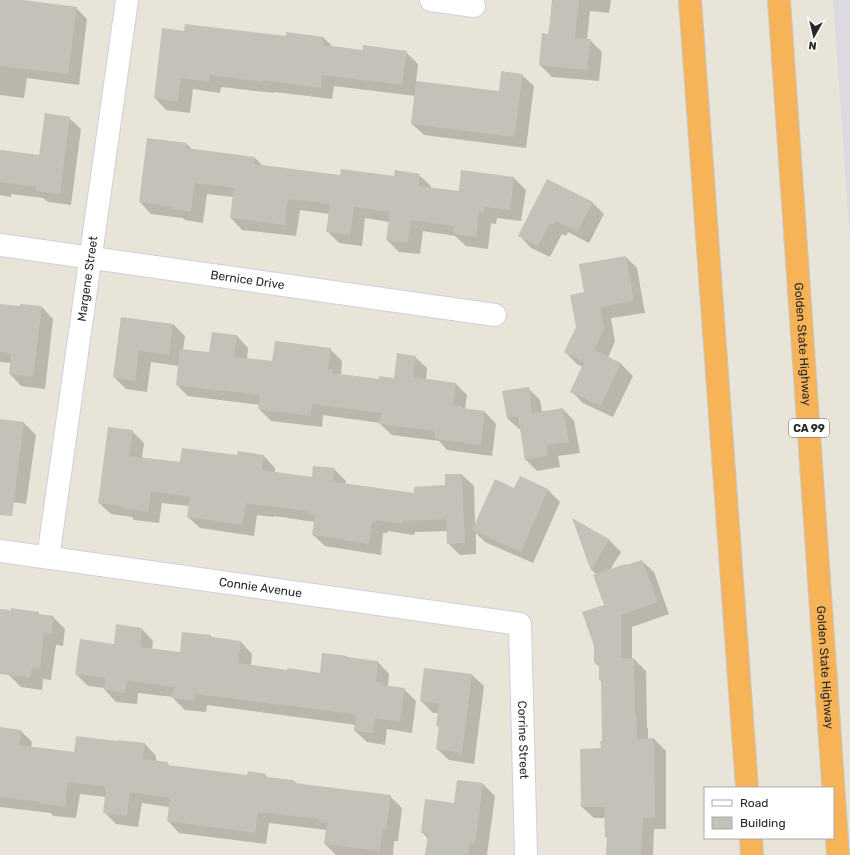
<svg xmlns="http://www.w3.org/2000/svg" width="850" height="855" font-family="Rubik,sans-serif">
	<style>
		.industrial { fill: #ddd9e1 }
		.shadow { fill: #0003 }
		.building { fill: #c4c1b8 }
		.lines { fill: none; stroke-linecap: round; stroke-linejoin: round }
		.street-casing { stroke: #cecfdf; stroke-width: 24 }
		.highway-casing { stroke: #c7c7c7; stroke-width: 24 }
		.street { stroke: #fff; stroke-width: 22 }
		.highway { stroke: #f6b357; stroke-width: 22 }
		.labels { text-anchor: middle; stroke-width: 3.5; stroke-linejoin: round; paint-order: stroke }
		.shield { fill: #fff; stroke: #686868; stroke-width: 1 }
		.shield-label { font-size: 11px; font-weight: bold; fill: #272727 }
		.street-label { font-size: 12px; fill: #272727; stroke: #fff }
	</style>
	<rect width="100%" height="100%" fill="#e9e4d8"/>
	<!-- industrial -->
	<polygon class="industrial" points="833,0 850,0 850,241"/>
	<!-- shadow -->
	<g class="shadow">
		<polygon points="0,0 16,0 76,8 87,19 79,85 27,78 24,98 0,95"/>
		<polygon points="552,0 611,0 609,13 590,11 587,40 590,40 602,52 599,81 552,77 540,65 549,35"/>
		<polygon points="185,32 324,38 333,47 364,51 406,52 418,64 416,82 500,93 522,75 534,86 526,148 424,135 412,124 415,96 334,86 332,99 275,92 275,93 221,87 220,93 193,89 190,113 166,110 155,98"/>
		<polygon points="69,118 81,129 71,205 48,202 43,198 11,194 11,197 0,195 0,150 40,156"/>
		<polygon points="187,144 192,150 255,158 263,166 341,176 395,177 419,175 431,186 431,188 459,192 514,178 526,190 521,221 497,218 496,224 491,223 488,249 466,246 455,236 423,231 420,254 399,252 387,240 389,222 365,218 362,246 339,243 327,231 329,214 300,210 296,236 242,230 231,218 233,197 207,194 203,223 185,220 183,218 151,214 140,202"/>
		<polygon points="592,202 604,214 589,243 568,232 566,236 562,234 550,257 531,248 520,236"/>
		<polygon points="626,257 637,268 645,313 611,318 615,341 608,358 621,364 633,376 613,417 583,403 571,391 583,367 577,364 565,352 577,327 585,293"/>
		<polygon points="0,305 21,307 42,307 53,319 45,389 21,386 10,374 11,363 0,362"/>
		<polygon points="121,318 173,324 185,336 183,350 210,354 237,336 248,348 247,359 273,362 330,349 342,361 341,375 380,380 395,379 415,357 427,368 426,380 456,384 467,395 465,409 485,412 496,424 492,456 447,450 439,441 392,435 380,424 380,423 323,415 322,427 271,421 259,409 260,405 188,396 177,385 179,366 151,362 147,392 126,389 114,377"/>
		<polygon points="528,388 540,400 542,412 563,409 574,421 580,453 558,456 560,467 537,471 525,459 521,429 519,429 507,418"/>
		<polygon points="24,423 36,435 26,504 6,501 0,498 0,424"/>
		<polygon points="132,431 144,443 142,458 181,463 238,457 264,456 275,468 275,473 313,479 334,469 346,481 345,485 415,494 446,486 462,475 474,486 475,525 514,489 520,477 548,490 560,502 533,563 485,542 476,533 476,554 460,555 448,543 448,531 415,532 414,535 388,531 387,533 383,533 381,555 325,546 313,535 315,522 274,516 274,517 257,515 254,536 200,528 188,517 189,506 162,503 159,523 134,520 132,517 111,514 99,503"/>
		<polygon points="573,520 609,540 621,552 610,570 626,566 642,561 654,572 669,614 632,627 632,659 634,659 646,671 647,727 648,729 648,739 654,739 666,751 666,829 654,829 653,855 607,855 608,839 606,837 606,818 594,818 582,807 602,749 603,742 602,682 600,680 600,667 595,663 605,605 597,575 592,570"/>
		<polygon points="0,610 38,613 40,615 53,617 65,629 63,646 56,645 51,680 43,679 42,690 21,687 9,675 0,670"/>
		<polygon points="142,629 153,641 152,650 181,654 211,636 213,639 241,642 252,654 251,666 288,671 321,674 323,654 378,662 389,674 388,687 404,689 416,701 412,733 387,729 385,745 367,742 355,731 356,725 207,705 206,712 185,710 173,698 173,697 138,693 137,704 116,702 105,690 105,688 88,686 76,674 115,645"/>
		<polygon points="472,675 484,686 474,764 449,760 437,749 440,729 437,725 438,713 433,713 421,701"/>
		<polygon points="0,728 20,730 32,742 31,748 75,753 145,744 156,756 156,761 167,763 171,767 248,777 265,775 268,778 294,781 297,784 390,796 402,808 398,841 394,841 393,855 336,855 325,844 327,830 269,823 266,844 179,833 168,821 169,807 142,803 138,827 116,824 104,812 106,797 80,794 76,818 53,816 51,813 0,807"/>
		<polygon points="483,784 495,796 487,855 426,855 428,839 422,832 455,804"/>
	</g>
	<!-- building -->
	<g class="building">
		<polygon points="0,0 23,0 77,7 68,74 0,66"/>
		<polygon points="553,0 579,0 575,38 591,39 587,70 539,65 542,33 548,34"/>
		<polygon points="185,24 286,36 286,32 324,37 323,45 363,50 363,45 407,51 402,85 322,75 321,88 263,80 263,82 210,75 209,82 181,78 178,102 154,98 162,28 184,31"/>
		<polygon points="501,71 523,74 514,137 411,124 416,81 499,91"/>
		<polygon points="45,113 70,117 60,194 35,191 36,187 0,182 0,150 39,155"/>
		<polygon points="147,138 187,143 186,148 255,157 254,164 340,175 341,169 394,176 395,170 420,174 418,186 459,191 461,170 514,177 510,210 485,207 484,213 479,212 476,237 453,234 454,226 411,220 408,243 386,240 390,212 354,207 350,235 326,232 330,204 288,199 285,225 230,218 234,188 195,183 191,212 172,209 173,207 139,202"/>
		<polygon points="547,179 593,202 577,232 556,221 554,225 550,223 538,246 518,236"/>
		<polygon points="626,256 634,301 600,307 604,329 594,350 621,363 601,406 570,392 584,362 564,352 576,327 570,295 584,292 579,264"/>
		<polygon points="0,304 20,306 20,304 42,306 33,377 9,374 11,354 0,352"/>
		<polygon points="121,317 173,324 169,355 139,351 135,381 113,377"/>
		<polygon points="212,332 237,335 234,357 272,361 275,341 331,348 328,369 333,369 332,373 379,379 379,376 394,378 397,353 416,356 413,377 456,383 453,405 462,406 462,408 485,411 481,445 435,439 435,431 379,424 381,413 312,404 311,416 258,409 260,395 220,390 220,391 176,385 180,349 209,352"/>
		<polygon points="529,387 532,413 563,408 569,442 547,445 548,456 525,460 518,416 507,418 502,391"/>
		<polygon points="0,419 24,422 12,516 0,515"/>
		<polygon points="108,427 133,430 129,456 180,462 182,448 237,455 238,451 264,455 262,470 312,477 313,466 335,468 333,480 335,481 335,482 414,493 414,487 445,485 445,474 462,474 465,543 447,544 446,519 403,521 403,524 376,520 376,522 372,522 369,544 343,540 343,539 312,535 315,515 308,514 308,511 262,505 262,506 246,503 242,525 187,517 190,497 151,491 148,512 122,508 122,506 98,503"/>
		<polygon points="520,476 548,489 521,552 472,530 495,479 514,488"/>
		<polygon points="572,518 609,539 591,571"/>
		<polygon points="642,560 658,602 621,615 621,658 634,658 635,716 636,716 637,739 654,738 655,817 643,818 641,855 606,855 607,837 605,837 604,807 581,807 580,749 601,748 600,741 602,741 601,680 599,680 599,663 594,663 594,646 582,612 604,605 593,575 625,564 626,565"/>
		<polygon points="11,608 39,612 38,614 54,616 51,634 44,633 40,669 32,667 30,678 0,674 0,609 11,610"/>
		<polygon points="116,624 142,628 140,647 180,652 182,632 211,635 211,637 241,641 238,663 287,670 288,668 320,673 322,653 347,656 346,657 378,661 376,682 381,682 381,685 405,688 400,722 375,718 373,733 354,731 356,716 354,716 354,714 195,694 194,701 172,698 174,687 129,681 127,682 125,693 104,690 105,678 75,674 80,639 114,644"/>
		<polygon points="424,668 472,674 462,753 436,749 439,726 436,726 439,704 420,701"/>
		<polygon points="0,727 21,730 19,745 74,752 76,736 117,741 117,740 145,743 143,759 168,762 167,765 247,775 248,771 266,774 265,777 294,780 294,783 391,795 386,830 383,829 380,851 324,844 327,823 319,822 319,819 258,812 255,833 167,821 170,798 130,792 127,816 103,813 106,787 68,782 65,807 40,804 40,802 0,797"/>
		<polygon points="457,780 483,783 475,844 470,843 468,855 425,855 428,834 421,833 425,799 454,803"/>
	</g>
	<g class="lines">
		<defs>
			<g id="street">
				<polyline points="431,0 474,6"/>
				<path id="s1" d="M0,245L495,315"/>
				<path id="s2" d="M0,551L520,624L526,855"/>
				<path id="s3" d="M48,558L127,0"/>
			</g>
			<g id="highway">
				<polyline points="690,0 747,788"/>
				<path id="s4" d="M779,0L838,855"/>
				<polyline points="751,838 752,855"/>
			</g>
		</defs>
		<!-- street casing -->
		<use href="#street" class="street-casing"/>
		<!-- highway casing -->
		<use href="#highway" class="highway-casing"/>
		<!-- street -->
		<use href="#street" class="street"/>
		<!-- highway -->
		<use href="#highway" class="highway"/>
	</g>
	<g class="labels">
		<!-- shield labels -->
		<rect class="shield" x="789" y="419" width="40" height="18" rx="3"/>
		<g class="shield-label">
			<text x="809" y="432">CA 99</text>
		</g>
		<!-- street labels -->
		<g class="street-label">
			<text dy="4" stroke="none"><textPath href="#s3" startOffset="282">Margene Street</textPath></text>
			<text dy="4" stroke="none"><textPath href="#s1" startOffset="250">Bernice Drive</textPath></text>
			<text dy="4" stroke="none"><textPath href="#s4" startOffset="345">Golden State Highway</textPath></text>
			<text dy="4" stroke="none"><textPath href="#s2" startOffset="263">Connie Avenue</textPath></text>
			<text dy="4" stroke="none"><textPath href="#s4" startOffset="669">Golden State Highway</textPath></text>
			<text dy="4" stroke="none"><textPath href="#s2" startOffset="641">Corrine Street</textPath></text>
		</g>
	</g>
	<!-- legend -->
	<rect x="704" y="787" width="130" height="52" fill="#ffffff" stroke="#a9a9a9"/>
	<rect x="712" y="800" width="20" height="6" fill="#ffffff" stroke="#a9a9a9"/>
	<text x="740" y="807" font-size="12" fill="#272727">Road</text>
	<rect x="712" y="817" width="20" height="12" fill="#c4c1b8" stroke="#a9a9a9"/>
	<text x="740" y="827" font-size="12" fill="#272727">Building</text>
	<!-- north arrow -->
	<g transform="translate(814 36) rotate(188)" stroke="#ffffff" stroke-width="3" paint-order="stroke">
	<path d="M0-3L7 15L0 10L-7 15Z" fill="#272727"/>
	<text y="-6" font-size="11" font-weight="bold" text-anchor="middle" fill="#272727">N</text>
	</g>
</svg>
